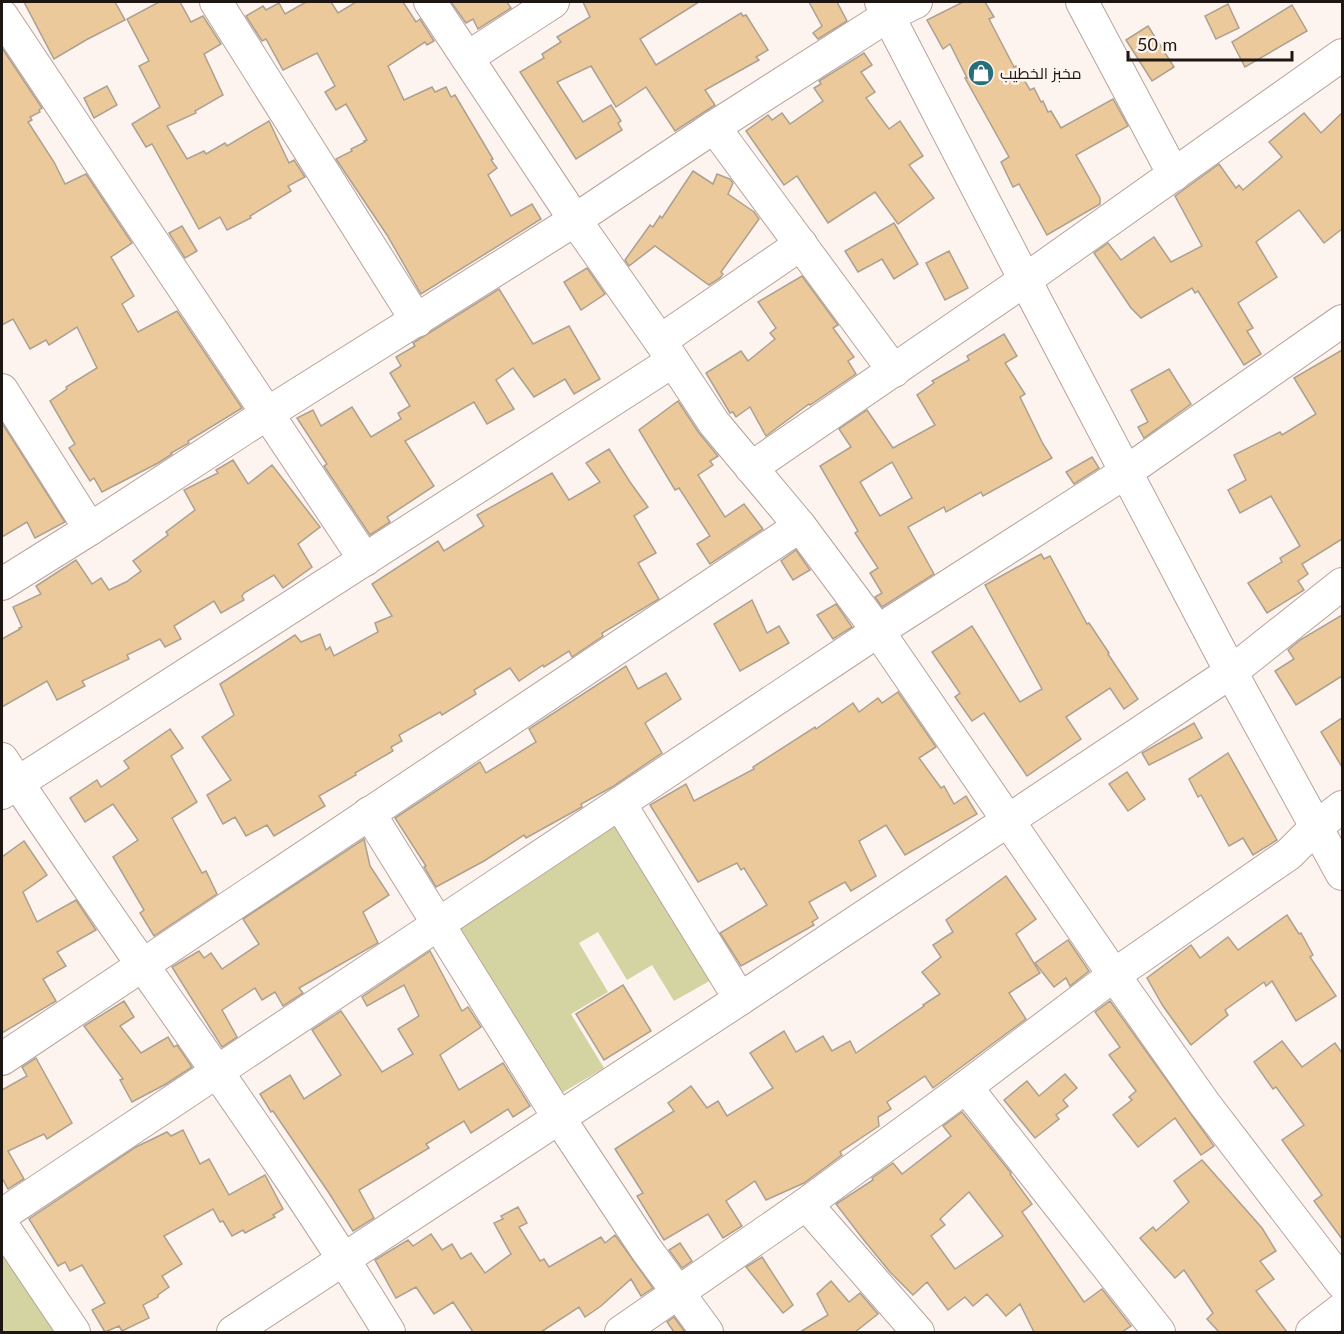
<svg xmlns="http://www.w3.org/2000/svg" width="1344" height="1334" font-family="Lato,Cairo,sans-serif">
	<style>
		.green { fill: #d3d4a2 }
		.building { fill: #ecc99a; stroke: #aca090; stroke-width: 1.5; fill-rule: evenodd }
		.lines { fill: none; stroke-linecap: round; stroke-linejoin: round }
		.minor-casing { stroke: #b8a39b; stroke-width: 34 }
		.minor { stroke: #fff; stroke-width: 32 }
		.labels { text-anchor: middle; stroke-width: 5; stroke-linejoin: round; paint-order: stroke }
		.poi-label { font-size: 16px; fill: #1e1613; stroke: #fdf4f0; text-anchor: start }
	</style>
	<rect width="100%" height="100%" fill="#fdf4f0"/>
	<!-- green -->
	<g class="green">
		<polygon points="619,823 713,979 674,1001 652,965 627,980 598,932 579,943 608,992 571,1014 604,1068 555,1097 451,923"/>
		<polygon points="2,1243 63,1332 2,1332"/>
	</g>
	<!-- building -->
	<g class="building">
		<polygon points="24,2 115,2 125,20 86,40 54,59"/>
		<polygon points="159,2 180,2 191,22 203,16 221,44 204,54 223,95 195,111 196,113 167,126 187,159 204,151 206,154 225,143 227,146 269,121 289,163 294,160 305,177 288,186 291,191 250,216 251,218 227,230 220,217 199,229 152,144 146,147 132,124 160,107 139,66 149,61 127,19"/>
		<polygon points="306,2 331,2 338,13 356,2 403,2 416,22 420,19 434,41 427,45 425,42 388,66 404,100 432,87 435,92 446,87 451,97 455,95 493,159 491,160 497,168 488,175 511,216 532,204 541,219 421,294 387,235 336,159 352,151 351,149 365,142 364,141 367,140 346,104 336,110 325,92 335,86 317,53 283,70 266,39 262,41 246,16 263,6 266,10 279,3 285,14"/>
		<polygon points="451,2 507,2 511,8 478,29 473,19 466,23"/>
		<polygon points="583,2 699,2 640,39 656,65 741,13 743,16 746,15 768,50 756,57 759,60 705,90 715,105 675,131 646,87 616,107 591,66 557,82 583,122 611,105 621,121 618,123 622,130 576,159 520,72 544,58 542,54 561,42 557,37 590,17"/>
		<polygon points="809,2 837,2 847,21 818,39 813,33 822,26"/>
		<polygon points="963,2 985,2 994,17 989,19 1014,67 1016,66 1030,90 1034,88 1041,102 1043,101 1048,112 1051,111 1061,128 1113,99 1128,126 1076,155 1100,198 1100,204 1047,235 1019,184 1013,187 1001,162 1009,157 965,78 967,78 950,44 943,49 927,20"/>
		<polygon points="1228,4 1239,28 1216,39 1205,16"/>
		<polygon points="1292,5 1307,31 1245,67 1232,42"/>
		<polygon points="1148,26 1174,67 1152,81 1126,40"/>
		<polygon points="2,48 42,108 39,110 40,112 30,117 32,120 28,122 54,162 65,184 86,174 132,243 111,257 134,296 122,304 138,332 177,311 242,408 188,441 189,443 171,453 172,454 158,463 102,492 94,478 90,481 69,448 75,444 50,401 67,389 66,387 97,368 77,327 49,345 46,340 30,349 13,319 2,325"/>
		<polygon points="864,53 872,65 861,72 875,92 866,98 889,129 900,121 923,156 909,165 934,198 898,224 875,192 828,223 797,176 784,185 746,131 768,115 772,120 782,113 790,124 823,101 814,88 821,84 819,81"/>
		<polygon points="107,86 117,105 94,118 84,98"/>
		<polygon points="1304,113 1321,133 1342,113 1342,229 1324,243 1299,210 1256,242 1277,277 1238,303 1253,328 1247,331 1261,354 1244,365 1198,291 1195,293 1192,288 1141,318 1131,308 1094,253 1108,243 1121,260 1154,237 1171,262 1202,246 1175,196 1219,164 1236,188 1239,185 1243,190 1282,157 1269,142"/>
		<polygon points="693,171 713,184 717,174 730,179 733,183 728,194 754,212 759,219 721,272 723,274 720,278 709,285 655,246 629,266 625,260 650,225 653,227 660,216 662,218"/>
		<polygon points="894,223 918,264 894,279 882,259 858,272 845,251"/>
		<polygon points="182,226 197,251 185,258 169,233"/>
		<polygon points="949,251 968,288 945,300 926,263"/>
		<polygon points="587,268 605,294 581,310 564,282"/>
		<polygon points="802,276 838,325 833,328 854,357 848,361 856,374 810,405 809,404 766,436 750,407 736,417 733,412 730,413 706,373 741,351 748,361 775,339 770,333 776,328 758,302"/>
		<polygon points="499,289 533,344 569,326 600,379 574,394 565,379 534,397 513,368 496,380 514,409 487,424 474,402 405,441 434,486 387,517 390,522 370,535 324,466 327,464 297,418 313,410 321,426 352,407 371,437 401,419 398,413 410,406 390,373 401,366 396,357 415,346 413,343"/>
		<path d="M1004,334L1017,356L1005,363L1025,394L1020,397L1043,444L1052,458L983,496L981,492L946,512L944,507L908,527L934,574L882,607L875,597L882,593L870,573L878,568L855,533L858,531L820,466L851,447L839,429L867,410L893,448L935,425L917,395L934,383L932,381L969,360L967,356ZM892,462L912,498L880,516L860,482Z"/>
		<polygon points="1342,350 1342,539 1302,564 1308,574 1298,581 1304,590 1267,613 1248,583 1282,562 1280,558 1300,546 1271,496 1240,513 1228,490 1246,480 1234,455 1280,432 1282,435 1316,414 1294,378"/>
		<polygon points="1169,369 1191,404 1144,438 1138,427 1148,422 1131,390"/>
		<polygon points="678,401 699,433 718,456 710,461 713,465 698,475 725,517 744,504 763,529 710,564 697,544 710,536 679,488 675,490 639,430"/>
		<polygon points="2,423 65,522 35,538 27,522 2,537"/>
		<polygon points="609,449 630,482 648,507 634,516 656,553 638,563 659,599 602,633 603,636 572,657 569,651 544,667 543,665 519,681 510,668 474,690 476,694 442,715 440,712 399,735 402,741 391,747 393,751 355,773 356,775 319,796 325,806 274,836 267,825 246,836 235,817 223,824 207,795 231,780 202,737 234,715 220,684 295,635 301,642 320,634 326,650 330,647 334,656 378,632 375,623 392,616 372,584 438,541 444,551 484,526 477,515 552,473 569,500 600,482 586,463"/>
		<polygon points="1092,457 1099,468 1074,484 1066,472"/>
		<polygon points="233,460 248,484 272,465 320,527 298,544 312,567 283,588 274,575 244,593 242,596 244,600 221,613 214,601 174,626 181,639 165,647 160,639 127,655 129,659 82,681 85,686 57,700 47,681 2,707 2,639 20,629 19,628 22,627 13,607 41,594 36,586 76,560 92,584 101,578 109,590 126,582 141,571 133,561 168,535 166,532 195,510 184,490 218,473 216,470"/>
		<polygon points="796,550 810,570 793,580 781,561"/>
		<polygon points="1041,554 1044,559 1050,556 1087,624 1089,623 1109,653 1108,654 1138,699 1124,709 1110,688 1066,717 1081,739 1027,776 984,713 972,721 955,697 960,693 932,652 972,626 1020,702 1042,689 985,585"/>
		<polygon points="752,600 767,633 779,626 789,643 740,671 714,624"/>
		<polygon points="836,604 852,627 833,639 817,615"/>
		<polygon points="1342,615 1342,676 1296,705 1275,671 1294,659 1288,650 1300,640"/>
		<polygon points="626,666 638,689 666,673 681,699 645,723 662,753 612,787 581,804 582,807 580,808 526,838 524,835 484,861 436,887 424,867 426,866 395,818 480,762 486,773 536,742 529,729"/>
		<polygon points="898,692 936,747 919,758 941,788 944,786 954,804 966,796 977,814 905,855 886,825 859,841 876,876 851,891 845,882 809,902 818,918 812,922 814,925 741,966 720,933 767,905 744,868 741,870 737,863 698,882 650,805 686,784 694,801 754,769 753,767 815,727 816,729 853,703 859,712 878,698 882,703"/>
		<polygon points="1342,718 1342,767 1321,732"/>
		<polygon points="1194,723 1202,738 1149,765 1142,753"/>
		<polygon points="170,729 183,748 171,756 197,802 172,818 202,873 206,871 217,894 154,936 140,913 144,910 113,857 138,840 113,804 85,822 70,798 97,780 101,787 129,768 124,761"/>
		<polygon points="1228,753 1277,840 1253,855 1243,838 1229,846 1201,795 1198,797 1189,779"/>
		<polygon points="1127,772 1145,799 1128,811 1109,784"/>
		<polygon points="364,839 370,866 389,895 363,912 378,943 299,988 303,993 283,1006 275,992 262,1000 255,988 222,1010 237,1037 222,1047 172,967 199,951 204,958 211,953 222,969 259,944 243,919"/>
		<polygon points="24,841 47,875 23,892 37,922 76,900 96,930 57,952 66,966 43,979 56,1001 2,1033 2,857"/>
		<polygon points="1006,876 1036,919 1016,934 1040,973 1009,993 1026,1019 933,1088 925,1076 887,1102 891,1109 878,1117 879,1126 840,1152 842,1155 804,1183 766,1200 755,1181 726,1201 742,1226 723,1238 708,1214 664,1240 637,1196 643,1193 615,1149 674,1111 668,1103 691,1086 707,1108 718,1101 727,1116 773,1088 750,1053 784,1031 796,1052 823,1036 832,1051 850,1041 856,1053 924,1006 923,1005 940,994 922,972 941,957 933,945 953,932 946,920"/>
		<polygon points="1287,915 1299,934 1301,933 1313,955 1310,957 1336,996 1296,1021 1272,981 1266,986 1264,982 1225,1010 1228,1015 1191,1045 1163,1006 1147,978 1191,945 1200,958 1228,937 1238,950"/>
		<polygon points="1068,940 1089,971 1070,986 1066,978 1054,987 1035,963"/>
		<polygon points="430,951 462,1011 468,1007 481,1027 440,1055 459,1090 503,1063 530,1106 513,1117 508,1109 471,1133 464,1121 426,1144 429,1148 359,1190 374,1218 353,1231 329,1193 273,1111 271,1112 260,1094 290,1075 304,1099 341,1075 312,1030 341,1011 382,1072 413,1054 398,1029 419,1016 404,985 367,1006 362,997"/>
		<polygon points="623,985 651,1031 604,1060 576,1014"/>
		<polygon points="124,1001 134,1017 120,1026 141,1053 168,1037 174,1047 177,1045 192,1067 166,1084 132,1102 120,1080 123,1079 84,1026"/>
		<polygon points="1110,1001 1214,1146 1201,1155 1175,1118 1138,1147 1113,1115 1132,1100 1129,1097 1136,1091 1109,1055 1120,1047 1095,1012"/>
		<polygon points="1282,1041 1302,1067 1335,1043 1342,1053 1342,1239 1314,1201 1322,1195 1282,1140 1304,1125 1276,1087 1273,1089 1254,1062"/>
		<polygon points="36,1058 72,1123 47,1139 44,1134 8,1151 24,1179 8,1189 2,1178 2,1090 27,1076 22,1067"/>
		<polygon points="1065,1074 1077,1088 1063,1100 1068,1106 1056,1115 1059,1119 1035,1138 1004,1100 1027,1081 1039,1096"/>
		<path d="M962,1112L1011,1173L1010,1174L1032,1204L1022,1212L1084,1302L1102,1289L1131,1326L1122,1332H1034L1020,1304L1006,1316L987,1294L973,1306L965,1297L948,1310L927,1282L913,1295L890,1272L863,1239L836,1204L873,1180L872,1178L893,1163L902,1174L951,1136L943,1126ZM969,1192L1003,1236L955,1269L931,1236L945,1225L940,1219Z"/>
		<polygon points="183,1130 200,1164 209,1159 229,1195 265,1175 283,1209 273,1215 275,1217 245,1233 243,1230 232,1236 223,1221 220,1222 213,1209 164,1236 182,1264 162,1276 169,1287 158,1295 158,1297 143,1305 149,1318 122,1331 119,1326 105,1332 92,1310 105,1303 82,1265 70,1271 65,1262 58,1266 29,1219 136,1147 167,1132 171,1136"/>
		<polygon points="1202,1160 1262,1228 1276,1251 1260,1261 1274,1279 1256,1291 1287,1332 1219,1332 1207,1319 1213,1313 1184,1270 1175,1278 1140,1238 1153,1227 1156,1231 1189,1202 1174,1181"/>
		<polygon points="518,1207 527,1223 519,1227 540,1261 544,1259 549,1267 601,1237 605,1243 615,1235 653,1288 641,1296 631,1279 601,1306 585,1317 579,1307 541,1332 473,1332 453,1302 434,1314 416,1287 396,1298 375,1260 408,1240 413,1246 431,1234 442,1250 452,1244 461,1259 471,1253 485,1273 511,1254 494,1223 503,1219 501,1216"/>
		<polygon points="680,1243 692,1261 682,1268 669,1250"/>
		<polygon points="762,1257 793,1305 783,1313 746,1267"/>
		<polygon points="831,1281 849,1302 860,1293 878,1314 855,1332 800,1332 828,1315 817,1294"/>
		<polygon points="674,1317 685,1332 674,1332 667,1322"/>
	</g>
	<g class="lines">
		<defs>
			<g id="minor">
				<polyline points="216,2 417,321"/>
				<polyline points="430,2 575,220 660,341 714,423 800,526 878,631 1114,975 1204,1103 1342,1283"/>
				<polyline points="881,2 1025,280 1231,672 1342,874"/>
				<polyline points="1082,2 1174,175"/>
				<polyline points="2,16 365,560"/>
				<polyline points="467,58 553,2"/>
				<polyline points="714,127 894,371"/>
				<polyline points="660,341 801,244"/>
				<polyline points="2,390 90,529"/>
				<polyline points="751,468 1025,280 1342,55"/>
				<polyline points="2,584 90,529 268,413 575,220 714,127 889,15 916,2"/>
				<path d="M2,759C128,952 269,1135 389,1332"/>
				<polyline points="2,793 673,361"/>
				<polyline points="620,804 740,999"/>
				<polyline points="369,813 559,1118 646,1249 707,1332"/>
				<polyline points="2,1059 800,526"/>
				<polyline points="966,1087 1159,1332"/>
				<polyline points="806,1204 918,1332"/>
				<polyline points="2,1215 878,631 1126,472 1342,321"/>
				<polyline points="2,1225 74,1332"/>
				<polyline points="233,1332 740,999 1231,672 1342,584"/>
				<polyline points="621,1332 806,1204 966,1087 1114,975 1289,854 1316,827 1342,807"/>
				<polyline points="1312,1332 1342,1309"/>
			</g>
		</defs>
		<!-- minor casing -->
		<use href="#minor" class="minor-casing"/>
		<!-- minor -->
		<use href="#minor" class="minor"/>
	</g>
	<!-- icons -->
	<defs>
		<symbol id="shop-disc" viewBox="-11 -11 22 22"><circle r="9.5" fill="#266f79" stroke="#fdf4f0"/><path d="M-5-2.5h2.3a2.7 3.5 0 0 1 5.4 0H5L5.5 6h-11ZM-1.5-2.5h3a1.5 2.3 0 0 0-3 0Z" fill="#fff"/></symbol>
	</defs>
	<g fill-rule="evenodd">
		<use href="#shop-disc" x="966" y="58" width="30" height="30"/>
	</g>
	<g class="labels">
		<!-- poi labels -->
		<g class="poi-label">
			<text x="1000" y="79">مخبز الخطيب</text>
		</g>
	</g>
	<!-- border -->
	<rect width="1344" height="1334" fill="none" stroke="#1e1613" stroke-width="6"/>
	<!-- scale -->
	<path d="M1128 51v9h164v-9" fill="none" stroke="#1e1613" stroke-width="3"/>
	<text x="1137" y="51" font-size="18" fill="#1e1613" stroke="#fdf4f0" stroke-width="4.5" paint-order="stroke">50 m</text>
</svg>
